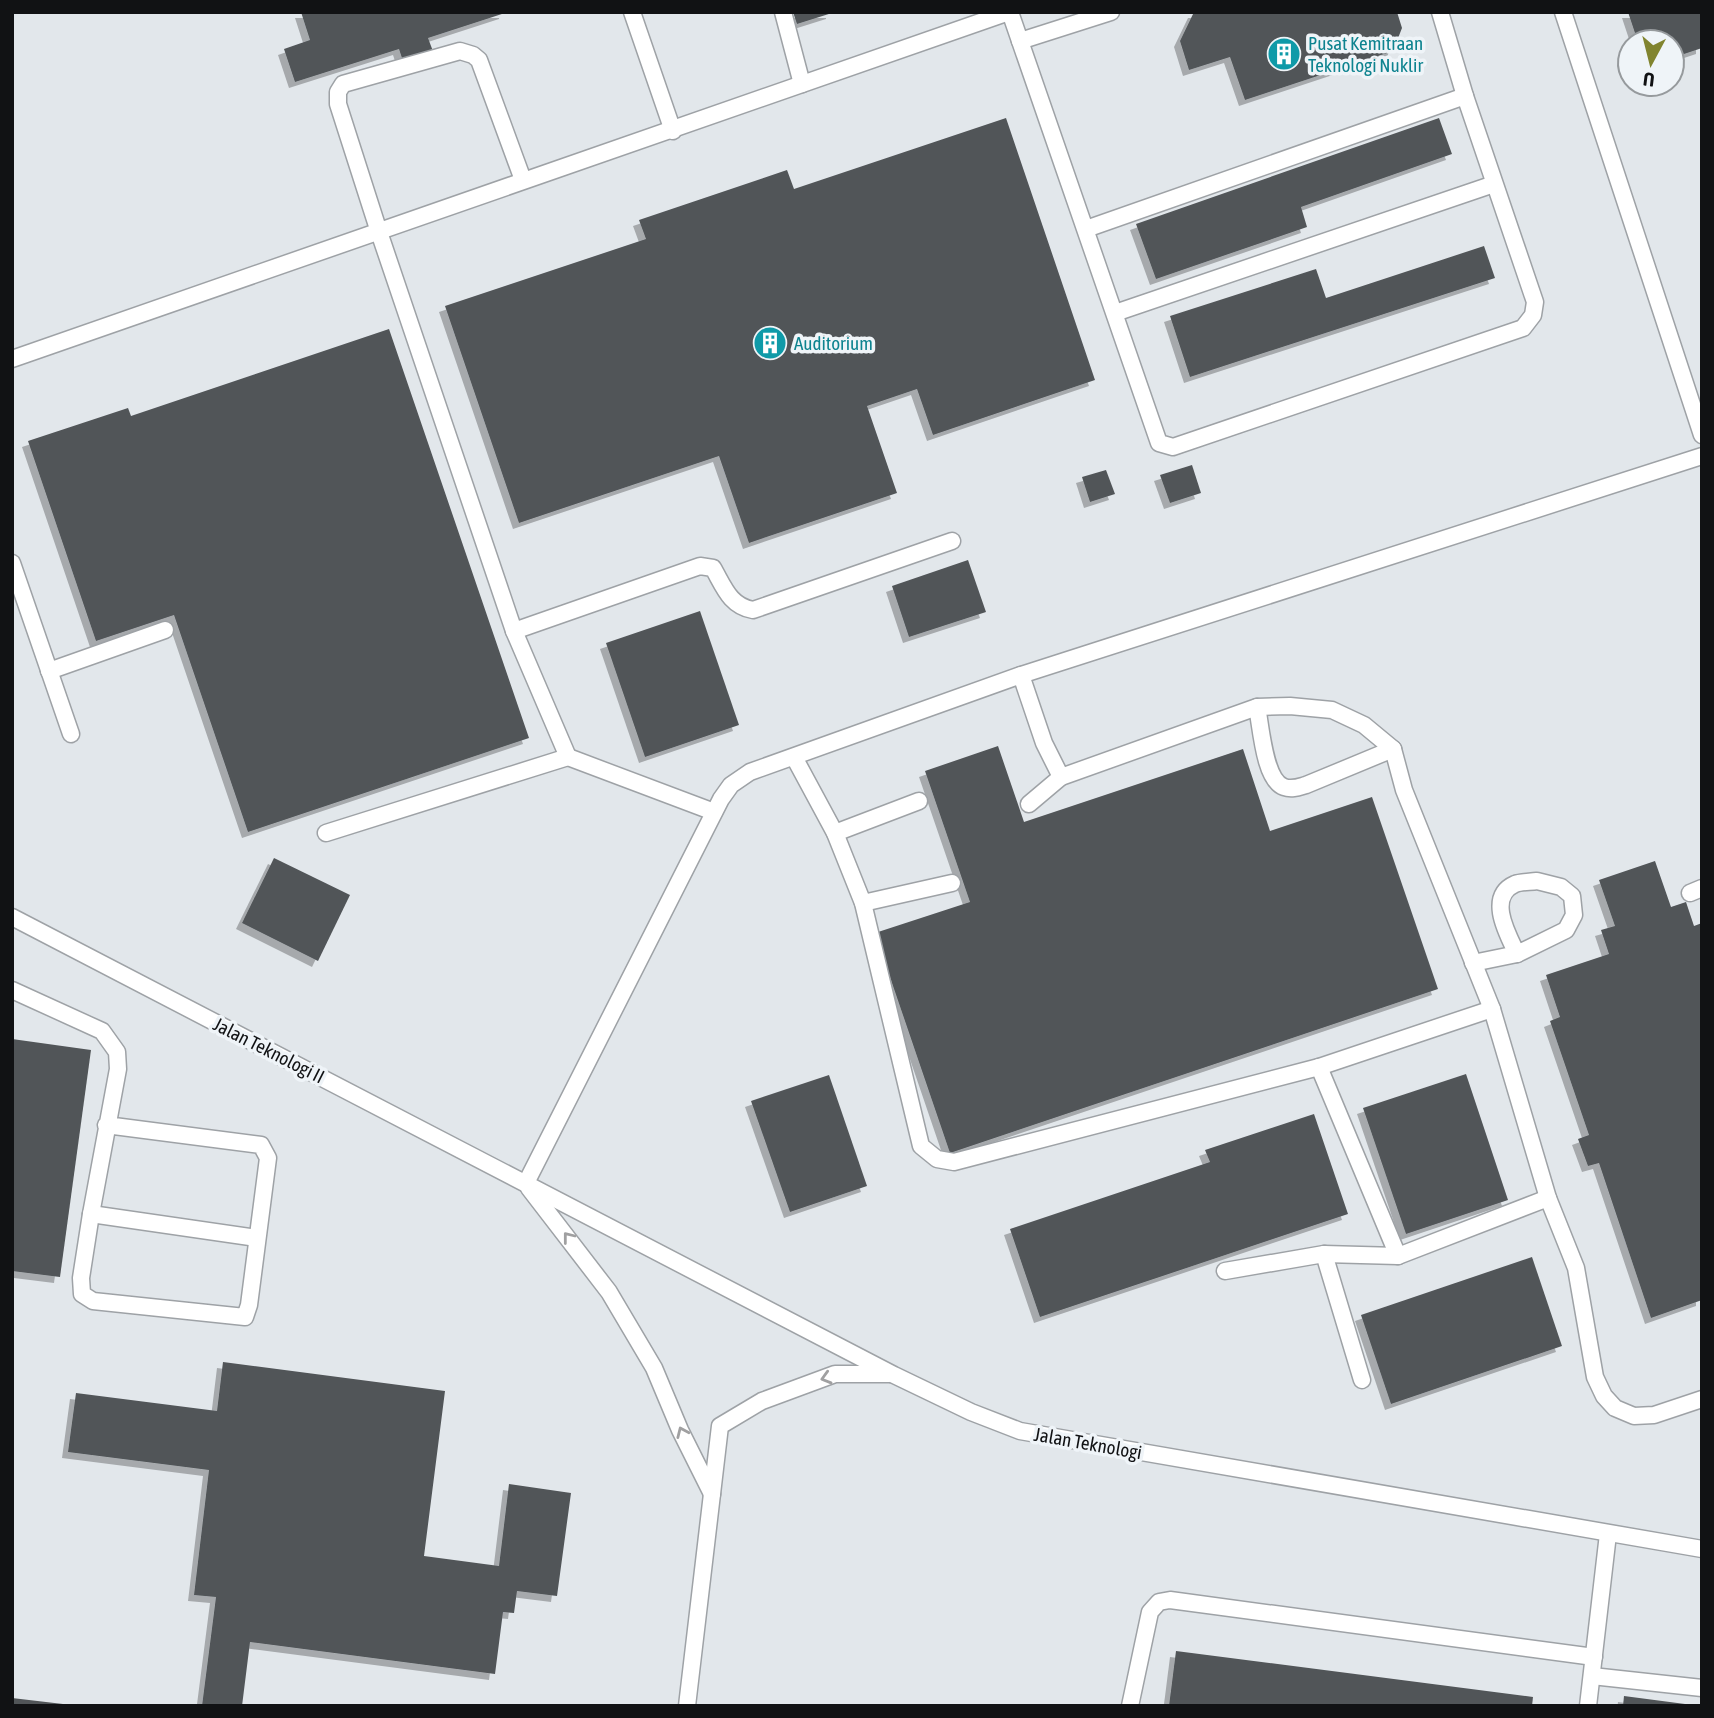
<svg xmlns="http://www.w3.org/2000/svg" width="1714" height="1718" font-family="'Asap Condensed',sans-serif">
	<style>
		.building { fill: #515558; filter: url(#shadow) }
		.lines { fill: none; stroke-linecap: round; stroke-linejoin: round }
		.lane-casing { stroke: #9ea2a6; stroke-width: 19 }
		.lane { stroke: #fff; stroke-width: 16 }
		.oneway { stroke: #a0a0a1 }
		.labels { text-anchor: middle; stroke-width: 7; stroke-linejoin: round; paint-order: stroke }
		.culture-label { font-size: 19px; fill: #0d838f; stroke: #eff4f8; text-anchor: start }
		.street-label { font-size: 19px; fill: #111214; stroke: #eff4f8 }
	</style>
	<defs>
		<filter id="shadow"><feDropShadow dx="-6" dy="6" stdDeviation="0" flood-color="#0004"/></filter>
	</defs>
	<rect width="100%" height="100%" fill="#e2e7eb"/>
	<!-- building -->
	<g class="building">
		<polygon points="301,12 505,12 505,13 428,38 434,54 404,64 399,49 295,82 284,49 310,40"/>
		<polygon points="793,12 832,12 832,13 797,24"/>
		<polygon points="1194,12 1397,12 1402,28 1393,51 1245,100 1230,57 1189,70 1180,41"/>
		<polygon points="1628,12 1702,12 1702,48 1672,58 1672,42 1638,42"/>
		<polygon points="1006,118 1095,380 933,435 917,389 867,406 897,493 749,543 719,456 519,523 445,306 646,239 639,220 787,170 794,189"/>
		<polygon points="1439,118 1452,154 1301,207 1307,227 1156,279 1136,224"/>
		<polygon points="1484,246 1495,278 1190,377 1170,316 1316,269 1326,298"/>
		<polygon points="389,329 529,738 248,832 174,615 96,641 28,441 128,408 131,416"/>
		<polygon points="1192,465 1201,493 1170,503 1160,475"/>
		<polygon points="1106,470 1115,494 1090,502 1082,477"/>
		<polygon points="968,560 986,612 909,637 892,586"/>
		<polygon points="700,611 739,725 645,757 606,643"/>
		<polygon points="998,746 1024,822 1243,749 1270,831 1372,797 1438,989 950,1153 875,933 970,902 925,771"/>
		<polygon points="274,858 350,895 318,961 242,923"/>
		<polygon points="1655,861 1671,907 1686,902 1694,926 1702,923 1702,1300 1651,1318 1599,1163 1588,1166 1578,1139 1589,1135 1550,1021 1560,1017 1546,975 1609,954 1601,930 1615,926 1599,880"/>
		<polygon points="12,1039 91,1050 60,1277 12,1271"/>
		<polygon points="1466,1074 1508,1200 1406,1234 1363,1108"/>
		<polygon points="829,1075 867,1186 790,1212 751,1101"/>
		<polygon points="1314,1114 1348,1214 1040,1317 1010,1229 1210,1162 1205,1150"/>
		<polygon points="1532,1257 1562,1346 1391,1404 1361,1315"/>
		<polygon points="223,1362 445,1391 424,1556 499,1566 509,1484 571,1493 557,1596 517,1591 514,1613 503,1612 495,1674 250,1642 242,1706 202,1706 216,1597 194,1595 209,1470 68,1452 76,1393 217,1411"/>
		<polygon points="1176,1651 1533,1697 1532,1706 1169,1706"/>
		<polygon points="1624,1696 1685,1704 1685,1706 1623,1706"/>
		<polygon points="12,1698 63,1704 63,1706 12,1706"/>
	</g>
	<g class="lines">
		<defs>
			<g id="lane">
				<polyline points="632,12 673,131"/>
				<polyline points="783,12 802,84"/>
				<polyline points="1010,12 1159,443 1173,447 1523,328 1533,315 1535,302 1465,96 1440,12"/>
				<polyline points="1563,12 1702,435"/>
				<polyline points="1020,41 1111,12"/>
				<polyline points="523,180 479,60 473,55 460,51 343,84 338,92 338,104 379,232 514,631 568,757"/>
				<polyline points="1086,229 1465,96"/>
				<polyline points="1115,313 1494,184"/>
				<polyline points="12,359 1009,12"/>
				<polyline points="12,563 71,734"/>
				<path d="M514,631L700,566L713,568C724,587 730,606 753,610L952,541"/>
				<polyline points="49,671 165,630"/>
				<polyline points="1021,675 1044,743 1061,777"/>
				<path d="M1257,707C1261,726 1264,780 1284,787C1292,790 1299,787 1306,785L1393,749"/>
				<polyline points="794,757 835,833 863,903 921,1146 937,1159 954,1162 1319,1067 1492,1009"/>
				<polyline points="1029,804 1061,777 1257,707 1290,706 1332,710 1364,725 1393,749 1404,790 1492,1009 1548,1198 1576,1268 1595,1377 1604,1396 1615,1408 1634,1416 1654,1415 1702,1399"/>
				<polyline points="326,833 568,757 714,812"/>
				<polyline points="835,833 919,801"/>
				<path d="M1537,881L1561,887L1572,896L1574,915L1566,930L1517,954C1508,935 1486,897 1515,884C1520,882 1530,882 1537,881Z"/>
				<polyline points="1690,893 1702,888"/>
				<polyline points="863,903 952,883"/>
				<polyline points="12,917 894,1375 971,1412 1020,1431 1702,1549"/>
				<polyline points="1473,963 1517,954"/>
				<polyline points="12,990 102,1031 117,1052 118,1069 91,1214 81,1278 82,1294 93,1301 245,1317 249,1305 268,1158 261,1145 106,1125"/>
				<polyline points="1319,1067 1398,1256 1548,1198"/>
				<polyline points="526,1183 721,799 731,785 750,772 1021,675 1702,456"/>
				<polyline points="529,1188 609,1292 654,1368 680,1430 712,1494"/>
				<polyline points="91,1214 257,1238"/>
				<polyline points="1324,1254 1362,1380"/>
				<polyline points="1225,1271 1324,1254 1398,1256"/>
				<polyline points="1592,1676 1702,1688"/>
				<polyline points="687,1706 720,1426 762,1401 835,1374 889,1374"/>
				<polyline points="1130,1706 1150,1612 1159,1602 1170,1600 1594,1657"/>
				<polyline points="1588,1706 1608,1534"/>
			</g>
		</defs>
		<!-- lane casing -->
		<use href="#lane" class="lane-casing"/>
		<!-- lane -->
		<use href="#lane" class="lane"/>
	</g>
	<!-- one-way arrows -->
	<defs><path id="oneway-chevron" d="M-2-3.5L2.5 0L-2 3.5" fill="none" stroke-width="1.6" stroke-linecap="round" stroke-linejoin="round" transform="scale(1.75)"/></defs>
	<g class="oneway">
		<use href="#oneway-chevron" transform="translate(568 1237) rotate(-128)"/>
		<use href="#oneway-chevron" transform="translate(826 1378) rotate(164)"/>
		<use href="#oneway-chevron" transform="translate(682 1432) rotate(-114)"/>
	</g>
	<!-- icons -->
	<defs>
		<symbol id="building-disc" viewBox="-11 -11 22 22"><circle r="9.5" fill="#0f9aa8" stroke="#eff4f8"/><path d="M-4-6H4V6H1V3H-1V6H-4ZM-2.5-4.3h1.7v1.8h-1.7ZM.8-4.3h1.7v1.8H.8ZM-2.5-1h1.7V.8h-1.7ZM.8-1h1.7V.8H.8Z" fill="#fff"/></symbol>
	</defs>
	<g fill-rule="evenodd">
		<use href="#building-disc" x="1265" y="35" width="38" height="38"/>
		<use href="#building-disc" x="751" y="324" width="38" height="38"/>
	</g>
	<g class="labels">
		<!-- culture labels -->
		<g class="culture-label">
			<text x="1308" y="50">Pusat Kemitraan<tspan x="1308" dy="22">Teknologi Nuklir</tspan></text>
			<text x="794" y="350">Auditorium</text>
		</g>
		<!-- street labels -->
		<g class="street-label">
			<text transform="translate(269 1050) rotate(27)" y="7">Jalan Teknologi II</text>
			<text transform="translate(1088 1443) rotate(10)" y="7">Jalan Teknologi</text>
		</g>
	</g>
	<!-- border -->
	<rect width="1714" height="1718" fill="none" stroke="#111214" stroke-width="28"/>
	<!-- north arrow -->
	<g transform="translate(1651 63) rotate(187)"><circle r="33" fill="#eff4f8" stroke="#969a9d" stroke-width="2"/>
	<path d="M0-5L12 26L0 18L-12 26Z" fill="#81842f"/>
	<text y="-10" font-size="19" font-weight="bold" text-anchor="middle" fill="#111214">U</text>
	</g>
</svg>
